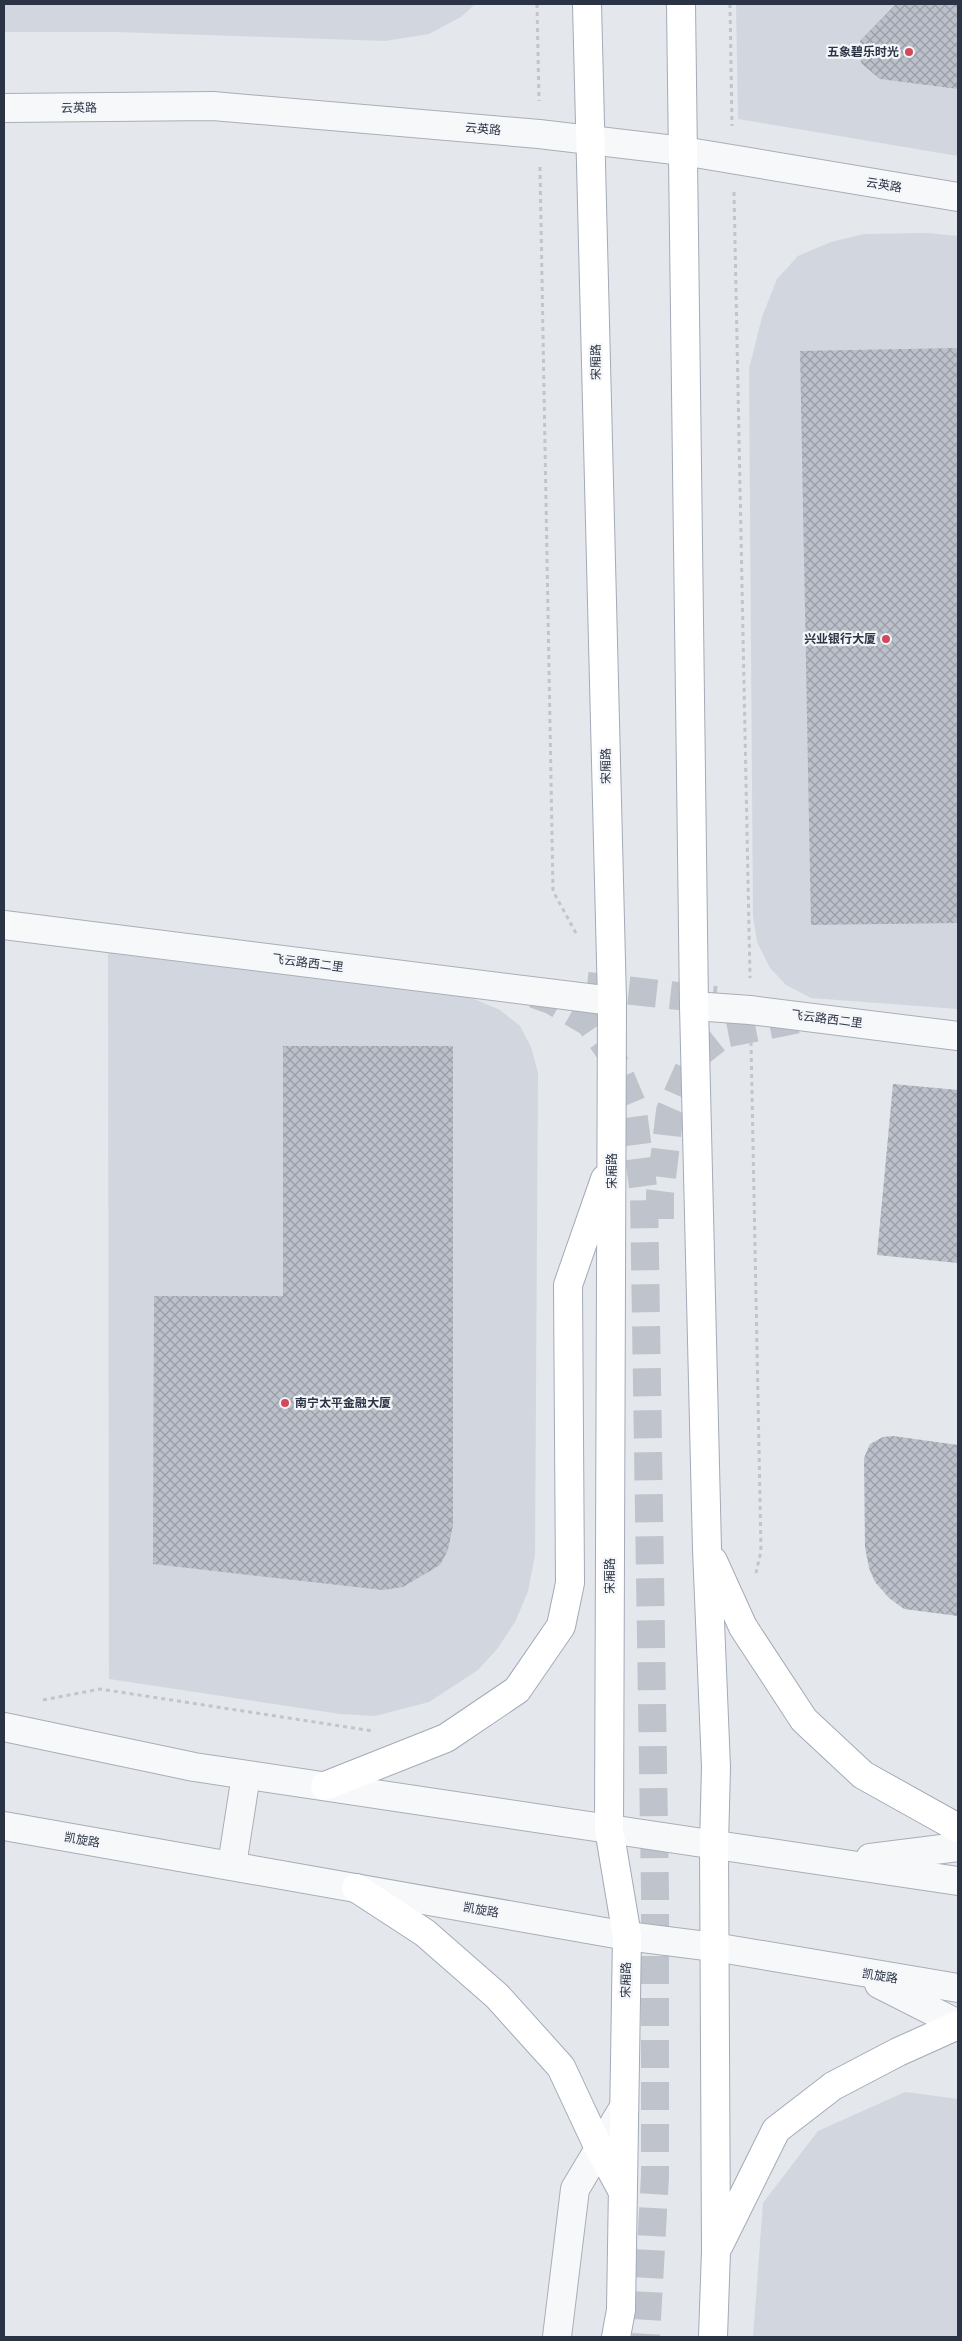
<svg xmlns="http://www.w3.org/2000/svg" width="962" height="2341" font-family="'Work Sans','Noto Sans SC',sans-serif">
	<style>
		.built { fill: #d2d6de }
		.building { fill: url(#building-cross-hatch) }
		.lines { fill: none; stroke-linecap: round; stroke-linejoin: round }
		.minor-tunnel { stroke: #bfc3cb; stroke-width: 28; stroke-dasharray: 28 14; stroke-linecap: butt }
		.minor-casing { stroke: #a9aeb7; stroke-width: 30 }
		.major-casing { stroke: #a3abb8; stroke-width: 30 }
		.path { stroke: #c2c5cb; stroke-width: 3; stroke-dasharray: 4 4; stroke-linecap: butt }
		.minor { stroke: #f7f8fa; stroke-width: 28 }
		.major { stroke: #fff; stroke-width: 28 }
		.poi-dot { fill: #d1495b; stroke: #f4f6f9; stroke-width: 2 }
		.labels { text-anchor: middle; stroke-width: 4.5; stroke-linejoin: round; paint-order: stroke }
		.poi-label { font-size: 12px; font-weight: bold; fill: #2b3445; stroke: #f4f6f9; text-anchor: end }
		.street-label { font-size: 12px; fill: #2b3445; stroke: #f4f6f9 }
	</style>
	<defs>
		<pattern id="building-cross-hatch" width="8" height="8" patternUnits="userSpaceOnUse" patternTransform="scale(1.25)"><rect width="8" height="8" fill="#bbc0ca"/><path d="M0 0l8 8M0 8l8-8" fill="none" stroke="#989da6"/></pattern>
	</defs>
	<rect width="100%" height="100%" fill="#e4e7ec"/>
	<!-- built -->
	<g class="built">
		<polygon points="4,4 475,4 461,17 429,34 385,41 116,32 4,32"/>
		<polygon points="736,4 958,4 958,156 738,119"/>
		<polygon points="927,233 958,236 958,1009 811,998 786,985 770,968 757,942 753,916 749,369 762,317 777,279 798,256 831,242 864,234"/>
		<polygon points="108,953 469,997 500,1010 520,1026 531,1047 538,1073 535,1555 528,1591 516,1620 498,1648 478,1670 429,1702 375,1716 340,1714 109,1679"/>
		<polygon points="905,2092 958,2099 958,2337 753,2337 763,2203 818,2131"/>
	</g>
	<!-- building -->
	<g class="building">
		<polygon points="896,4 958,4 958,89 880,79 861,63 860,41"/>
		<polygon points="958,348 958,923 811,925 800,351"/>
		<polygon points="283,1046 453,1046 453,1525 448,1550 440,1565 403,1587 383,1590 153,1564 154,1296 283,1296"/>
		<polygon points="893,1084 958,1090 958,1263 877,1255"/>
		<polygon points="893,1436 958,1445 958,1616 904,1609 889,1598 875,1582 869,1568 865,1547 864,1458 870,1444 883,1437"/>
	</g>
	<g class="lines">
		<!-- minor-tunnel -->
		<g class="minor-tunnel">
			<polyline points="587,986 716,1000"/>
			<polyline points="534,994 551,1000 590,1023 610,1052 632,1104 644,1194 655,1892 655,2176 646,2337"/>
			<polyline points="660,1219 660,1194 670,1111 694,1057 723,1034 800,1019"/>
		</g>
		<defs>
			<g id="minor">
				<polyline points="4,108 213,106 539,134 683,151 958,197"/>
				<polyline points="4,925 612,1001"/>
				<polyline points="694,1006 750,1010 958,1036"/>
				<polyline points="4,1727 194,1767 958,1881"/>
				<polyline points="4,1826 627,1936 714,1947 958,1988"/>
				<polyline points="870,1858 958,1847"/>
				<polyline points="232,1865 246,1775"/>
				<polyline points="879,1984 958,2024"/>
				<polyline points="557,2337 575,2189 624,2107"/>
			</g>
			<g id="major">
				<polyline points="587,4 612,1001 609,1829 627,1936 621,2310 616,2337"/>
				<polyline points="681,4 694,1006 707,1549 716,1767 714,1845 716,2251 713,2337"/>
				<polyline points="713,1561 743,1627 804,1720 863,1775 958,1828"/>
				<polyline points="325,1786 446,1738 517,1690 561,1626 570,1583 568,1285 605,1179"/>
				<polyline points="356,1888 425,1933 497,1996 561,2067 597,2144 622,2190"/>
				<polyline points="719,2245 776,2130 833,2086 898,2052 958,2025"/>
			</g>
		</defs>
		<!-- minor casing -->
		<use href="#minor" class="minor-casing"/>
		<!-- major casing -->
		<use href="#major" class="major-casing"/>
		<!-- path -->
		<g class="path">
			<polyline points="537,4 539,101"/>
			<polyline points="730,4 732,126"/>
			<polyline points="540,167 553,891 577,935"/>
			<polyline points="734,192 750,978"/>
			<polyline points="751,1042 761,1551 756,1573"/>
			<polyline points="43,1700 100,1689 373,1731"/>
		</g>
		<!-- minor -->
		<use href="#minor" class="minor"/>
		<!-- major -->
		<use href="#major" class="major"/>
	</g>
	<!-- markers -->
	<g class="poi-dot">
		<circle cx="909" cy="52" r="5"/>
		<circle cx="886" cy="639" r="5"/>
		<circle cx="285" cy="1403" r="5"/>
	</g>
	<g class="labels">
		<!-- poi labels -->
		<g class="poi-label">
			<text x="899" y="56">五象碧乐时光</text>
			<text x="876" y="643">兴业银行大厦</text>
			<text x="295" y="1407" text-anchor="start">南宁太平金融大厦</text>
		</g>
		<!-- street labels -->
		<g class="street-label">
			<text transform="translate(79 108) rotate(-1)" y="4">云英路</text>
			<text transform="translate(483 129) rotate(5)" y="4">云英路</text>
			<text transform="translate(884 185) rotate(9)" y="4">云英路</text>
			<text transform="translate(596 362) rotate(-91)" y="4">宋厢路</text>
			<text transform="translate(606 766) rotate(-91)" y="4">宋厢路</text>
			<text transform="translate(308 963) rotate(7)" y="4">飞云路西二里</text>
			<text transform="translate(827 1019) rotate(7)" y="4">飞云路西二里</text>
			<text transform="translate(612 1171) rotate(-90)" y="4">宋厢路</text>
			<text transform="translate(610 1576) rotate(-90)" y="4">宋厢路</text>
			<text transform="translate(82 1840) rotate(10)" y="4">凯旋路</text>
			<text transform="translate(481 1910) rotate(10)" y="4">凯旋路</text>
			<text transform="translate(880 1976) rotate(9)" y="4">凯旋路</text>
			<text transform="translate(626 1980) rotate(-89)" y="4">宋厢路</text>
		</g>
	</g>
	<!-- border -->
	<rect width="962" height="2341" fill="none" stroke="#2b3445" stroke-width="10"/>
</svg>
